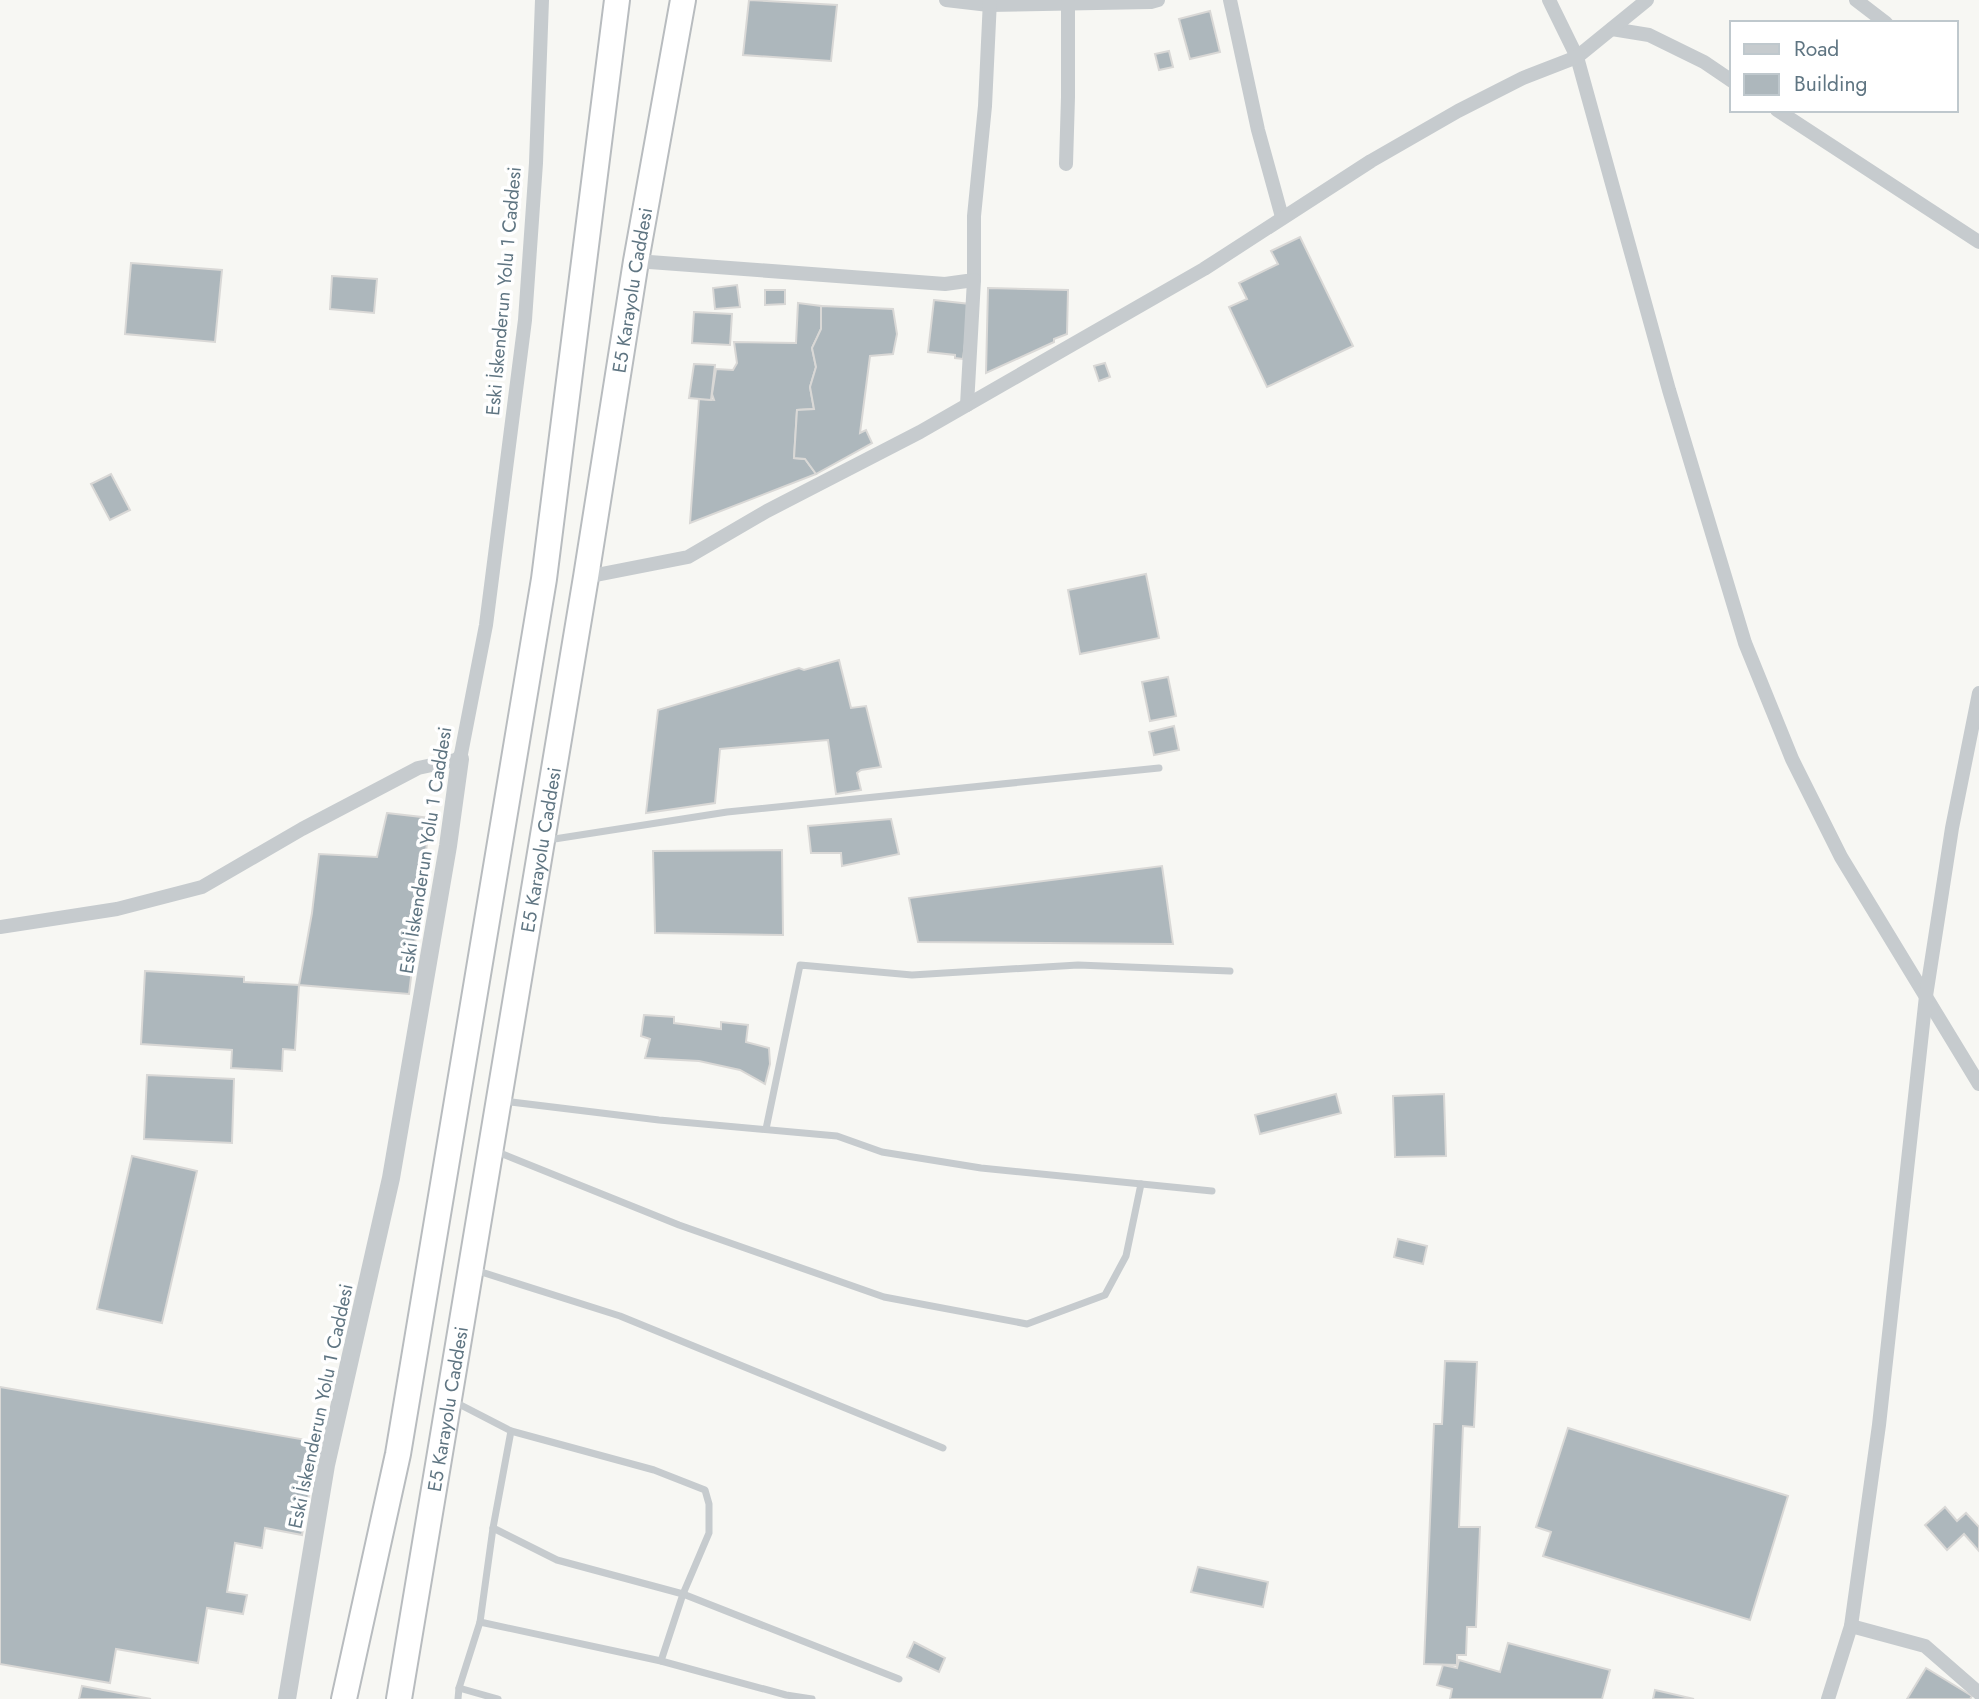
<svg xmlns="http://www.w3.org/2000/svg" width="1979" height="1699" font-family="Jost,sans-serif">
	<style>
		.building { fill: #adb7bc; stroke: #d9d8d6; stroke-width: 2 }
		.lines { fill: none; stroke-linecap: round; stroke-linejoin: round }
		.trunk-casing { stroke: #b8bcbf; stroke-width: 28 }
		.service { stroke: #c6cbce; stroke-width: 7 }
		.minor { stroke: #c6cbce; stroke-width: 14 }
		.tertiary { stroke: #c6cbce; stroke-width: 18 }
		.trunk { stroke: #fff; stroke-width: 24 }
		.labels { text-anchor: middle; stroke-width: 7; stroke-linejoin: round; paint-order: stroke }
		.street-label { font-size: 19px; fill: #5f7582; stroke: #fff }
	</style>
	<rect width="100%" height="100%" fill="#f7f7f3"/>
	<!-- building -->
	<g class="building">
		<polygon points="749,0 837,5 831,61 743,55"/>
		<polygon points="1210,11 1220,52 1190,59 1179,19"/>
		<polygon points="1169,51 1173,67 1159,70 1155,54"/>
		<polygon points="1300,237 1353,346 1267,387 1229,307 1247,299 1239,283 1278,264 1271,251"/>
		<polygon points="131,263 222,270 215,342 125,334"/>
		<polygon points="332,276 377,279 374,313 330,309"/>
		<polygon points="737,285 740,307 715,309 713,288"/>
		<polygon points="988,288 1068,290 1067,334 1054,339 1054,342 986,373"/>
		<polygon points="765,290 785,290 785,304 765,305"/>
		<polygon points="934,300 970,304 963,359 955,358 955,355 928,352"/>
		<polygon points="798,303 821,306 821,329 812,348 816,367 810,387 814,409 797,410 794,458 805,459 816,474 690,523 699,399 714,400 712,394 716,369 733,370 737,363 734,342 796,343"/>
		<polygon points="821,306 893,309 897,334 893,354 870,356 860,433 866,430 872,443 816,474 805,459 794,458 797,410 814,409 810,387 816,367 812,348 821,329"/>
		<polygon points="694,312 732,314 730,345 692,343"/>
		<polygon points="1105,363 1110,377 1099,381 1094,366"/>
		<polygon points="694,364 715,365 711,400 689,398"/>
		<polygon points="111,474 130,510 110,520 91,484"/>
		<polygon points="1146,574 1159,638 1080,654 1068,590"/>
		<polygon points="839,660 851,708 866,706 881,767 861,770 857,773 861,790 836,794 828,740 720,749 715,803 646,813 658,710 799,668 804,670"/>
		<polygon points="1168,677 1176,716 1150,721 1142,682"/>
		<polygon points="1174,726 1179,750 1154,755 1149,732"/>
		<polygon points="387,813 430,818 409,994 299,985 312,913 319,854 377,857"/>
		<polygon points="891,819 899,854 842,866 841,853 811,853 808,826"/>
		<polygon points="782,850 783,935 655,933 653,851"/>
		<polygon points="1162,866 1173,944 918,942 909,898"/>
		<polygon points="145,971 244,977 244,982 299,985 295,1050 283,1049 282,1071 231,1068 232,1050 141,1044"/>
		<polygon points="644,1015 674,1017 674,1023 721,1029 721,1022 748,1025 746,1042 769,1048 770,1064 765,1084 740,1070 699,1061 645,1058 650,1039 641,1036"/>
		<polygon points="147,1075 234,1079 232,1143 144,1139"/>
		<polygon points="1336,1094 1341,1113 1260,1134 1255,1115"/>
		<polygon points="1444,1094 1446,1156 1395,1157 1393,1096"/>
		<polygon points="132,1156 197,1171 162,1323 97,1309"/>
		<polygon points="1398,1239 1427,1246 1423,1264 1394,1257"/>
		<polygon points="1445,1361 1477,1362 1474,1427 1463,1426 1459,1527 1480,1527 1476,1627 1467,1627 1466,1655 1457,1655 1457,1665 1424,1664 1434,1424 1442,1424"/>
		<polygon points="0,1387 318,1442 302,1535 265,1528 262,1548 235,1543 227,1592 247,1595 243,1614 207,1608 198,1663 116,1649 110,1683 0,1664"/>
		<polygon points="1568,1428 1788,1496 1750,1620 1543,1556 1551,1532 1536,1527"/>
		<polygon points="1945,1507 1957,1521 1966,1513 1979,1527 1979,1551 1964,1534 1947,1550 1925,1525"/>
		<polygon points="1198,1567 1268,1582 1263,1607 1191,1592"/>
		<polygon points="914,1642 945,1658 939,1672 907,1657"/>
		<polygon points="1508,1643 1610,1670 1602,1699 1450,1699 1452,1689 1437,1685 1443,1665 1457,1668 1459,1660 1500,1672"/>
		<polygon points="1926,1668 1972,1696 1970,1699 1907,1699"/>
		<polygon points="82,1686 151,1699 79,1699"/>
		<polygon points="1655,1690 1694,1699 1653,1699"/>
	</g>
	<g class="lines">
		<defs>
			<g id="trunk">
				<polyline points="344,1699 398,1454 544,579 617,0"/>
				<path id="s1" d="M399,1699L586,577L636,261L683,0"/>
			</g>
		</defs>
		<!-- trunk casing -->
		<use href="#trunk" class="trunk-casing"/>
		<!-- service -->
		<g class="service">
			<polyline points="548,840 727,812 1159,768"/>
			<polyline points="503,1101 659,1120 837,1136 882,1152 981,1168 1212,1191"/>
			<polyline points="766,1129 800,965 912,975 1078,965 1230,971"/>
			<polyline points="495,1151 679,1225 884,1297 1027,1324 1105,1295 1126,1256 1141,1184"/>
			<polyline points="475,1270 620,1316 943,1448"/>
			<polyline points="453,1401 511,1431 493,1528 480,1622 459,1688 458,1699"/>
			<polyline points="511,1431 654,1470 705,1490 709,1504 709,1533 683,1594 661,1661"/>
			<polyline points="493,1528 557,1560 683,1594 899,1679"/>
			<polyline points="480,1622 661,1661 786,1695 812,1699"/>
			<polyline points="459,1688 498,1699"/>
		</g>
		<!-- minor -->
		<g class="minor">
			<polyline points="946,0 989,5 1151,2 1158,0"/>
			<polyline points="1230,0 1258,130 1282,217"/>
			<polyline points="1549,0 1577,57 1669,390 1745,643 1792,759 1841,857 1979,1084"/>
			<polyline points="1856,0 1886,23"/>
			<polyline points="1612,29 1649,35 1704,62 1732,81"/>
			<polyline points="1777,110 1979,242"/>
			<polyline points="1066,164 1068,97 1068,3"/>
			<polyline points="636,261 945,284 974,280 974,216 985,106 990,0"/>
			<polyline points="967,405 974,280"/>
			<polyline points="586,577 688,557 767,511 920,432 1204,269 1371,161 1458,111 1523,78 1577,57 1647,0"/>
			<polyline points="0,927 117,909 202,887 302,829 418,768 460,759 486,625 525,320 536,163 542,0"/>
			<polyline points="1851,1626 1925,1646 1979,1693"/>
			<polyline points="1828,1699 1851,1626 1879,1425 1926,996 1952,828 1979,693"/>
		</g>
		<!-- tertiary -->
		<polyline class="tertiary" points="287,1699 326,1465 391,1178 448,846 460,759"/>
		<!-- trunk -->
		<use href="#trunk" class="trunk"/>
	</g>
	<g class="labels">
		<!-- street labels -->
		<g class="street-label">
			<text dy="7" stroke="none"><textPath href="#s1" startOffset="1428">E5 Karayolu Caddesi</textPath></text>
			<text transform="translate(503 291) rotate(-85)" y="7">Eski İskenderun Yolu 1 Caddesi</text>
			<text dy="7" stroke="none"><textPath href="#s1" startOffset="861">E5 Karayolu Caddesi</textPath></text>
			<text transform="translate(425 850) rotate(-81)" y="7">Eski İskenderun Yolu 1 Caddesi</text>
			<text transform="translate(320 1406) rotate(-78)" y="7">Eski İskenderun Yolu 1 Caddesi</text>
			<text dy="7" stroke="none"><textPath href="#s1" startOffset="294">E5 Karayolu Caddesi</textPath></text>
		</g>
	</g>
	<!-- legend -->
	<rect x="1730" y="21" width="228" height="91" fill="#ffffff" stroke="#bfc8cd" stroke-width="2"/>
	<rect x="1744" y="44" width="35" height="10" fill="#c6cbce" stroke="#bfc8cd" stroke-width="2"/>
	<text x="1794" y="56" font-size="21" fill="#5f7582">Road</text>
	<rect x="1744" y="74" width="35" height="21" fill="#adb7bc" stroke="#bfc8cd" stroke-width="2"/>
	<text x="1794" y="91" font-size="21" fill="#5f7582">Building</text>
</svg>
